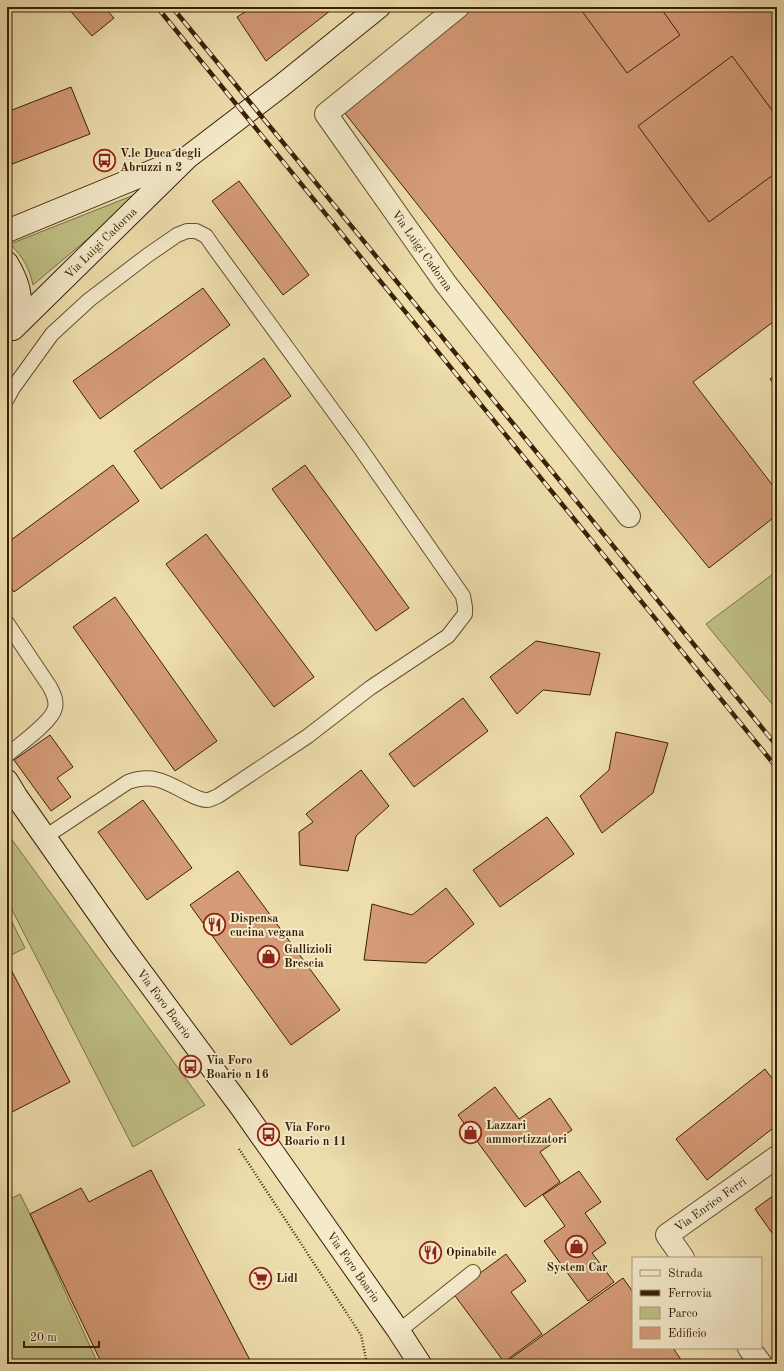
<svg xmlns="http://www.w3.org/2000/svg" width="784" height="1371" font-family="'Old Standard TT',serif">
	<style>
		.green { fill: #bfc085; stroke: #7d7046 }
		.building { fill: #d49b77; stroke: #3b2006 }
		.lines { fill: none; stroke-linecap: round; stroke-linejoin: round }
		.service-casing { stroke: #685030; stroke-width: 16 }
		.minor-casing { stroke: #685030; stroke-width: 24 }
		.secondary-casing { stroke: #3b2006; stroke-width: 24 }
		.path { stroke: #3b2006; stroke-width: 2.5; stroke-dasharray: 1 2; stroke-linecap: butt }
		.service { stroke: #f4eaca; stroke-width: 14 }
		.minor { stroke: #f4eaca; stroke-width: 22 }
		.secondary { stroke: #f4eaca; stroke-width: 22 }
		.rail-casing { stroke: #3b2006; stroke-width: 4.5 }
		.rail { stroke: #f4eaca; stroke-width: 3; stroke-dasharray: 9; stroke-linecap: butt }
		.labels { text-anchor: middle; stroke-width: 4; stroke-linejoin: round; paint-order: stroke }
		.poi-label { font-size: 12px; font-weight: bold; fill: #3b2006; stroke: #f4eaca; text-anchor: start }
		.street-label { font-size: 12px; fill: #3b2006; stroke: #f4eaca }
	</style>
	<rect width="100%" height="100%" fill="#eedead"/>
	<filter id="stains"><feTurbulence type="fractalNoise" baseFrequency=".005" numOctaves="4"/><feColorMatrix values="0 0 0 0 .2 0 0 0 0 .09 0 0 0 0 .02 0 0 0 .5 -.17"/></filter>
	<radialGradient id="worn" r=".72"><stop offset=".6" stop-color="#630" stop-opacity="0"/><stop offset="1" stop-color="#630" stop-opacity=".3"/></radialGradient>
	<!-- green -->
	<g class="green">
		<path d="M134,195L135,199L33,285C29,267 23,257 10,244Z"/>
		<polygon points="777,571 777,710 706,624"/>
		<polygon points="7,833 205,1105 133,1147 7,900"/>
		<polygon points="7,912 25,948 7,957"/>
		<polygon points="20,1194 30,1214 98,1364 7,1364 7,1201"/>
	</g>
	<!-- building -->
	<g class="building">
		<polygon points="67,7 104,7 114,18 92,36"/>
		<polygon points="253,7 335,7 266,61 237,17"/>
		<polygon points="474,7 777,7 777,319 693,382 777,491 777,515 709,568 611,448 344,112"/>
		<polygon points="579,7 660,7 680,35 627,73"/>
		<polygon points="732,56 777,117 777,172 709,222 638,126"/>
		<polygon points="71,87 90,134 7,166 7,112"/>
		<polygon points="239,181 309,275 283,295 212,201"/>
		<polygon points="203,288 230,325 100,419 73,381"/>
		<polygon points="264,358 291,396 161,489 134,451"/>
		<polygon points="777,374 777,388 770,379"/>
		<polygon points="113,465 139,501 14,592 7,583 7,543"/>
		<polygon points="305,465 409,608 376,631 272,489"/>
		<polygon points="206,534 314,677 274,707 166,564"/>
		<polygon points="115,597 217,741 175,771 73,627"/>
		<polygon points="536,641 600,653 590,695 543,690 517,714 490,677"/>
		<polygon points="463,698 488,731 414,787 389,754"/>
		<polygon points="616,732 668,743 653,793 602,833 580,796 609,770"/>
		<polygon points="50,735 73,767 57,778 71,797 51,811 14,760"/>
		<polygon points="361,770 389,806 356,836 348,871 300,865 299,832 313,822 306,814"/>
		<polygon points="143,800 192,868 147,900 98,832"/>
		<polygon points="547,817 574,854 500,907 473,870"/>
		<polygon points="238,871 340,1010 291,1045 190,905"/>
		<polygon points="446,888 474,924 426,963 364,960 372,904 412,915"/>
		<polygon points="7,962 70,1082 12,1112 7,1102"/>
		<polygon points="765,1069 777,1085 777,1125 707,1180 676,1139"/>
		<polygon points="495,1087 519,1119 550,1098 572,1130 540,1152 560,1182 525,1207 458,1115"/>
		<polygon points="151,1170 252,1364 102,1364 30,1214 81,1188 89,1202"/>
		<polygon points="579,1171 601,1202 585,1213 606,1243 592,1253 614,1282 588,1301 544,1241 565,1226 543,1195"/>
		<polygon points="777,1193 777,1240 755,1209"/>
		<polygon points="506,1254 526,1281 511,1292 542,1334 504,1362 453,1293"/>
		<polygon points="623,1278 633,1292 633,1348 673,1348 684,1364 503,1364"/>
	</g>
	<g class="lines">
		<defs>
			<g id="service">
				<path d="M7,399L13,388L52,334L89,300L148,255L177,235L187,231H196L206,236L215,249L358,445L463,596L465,607V614L448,636L370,688L308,736L218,796C215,797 210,800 207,800C200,800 193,796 187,793C166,782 152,773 128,782L45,837"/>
				<path d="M7,623L50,687C53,693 57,700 55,708C52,722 19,745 7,755"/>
				<polyline points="398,1330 409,1323 473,1272"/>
			</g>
			<g id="minor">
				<path id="s1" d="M458,7L326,114L446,284L629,516"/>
				<path id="s2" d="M683,1258L667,1235L777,1157"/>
				<polyline points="749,1348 761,1364"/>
			</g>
			<g id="secondary">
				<polyline points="7,231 177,161"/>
				<path d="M7,263C22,288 24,303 12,329"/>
				<path id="s3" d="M13,329L188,157L281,86L379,7"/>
				<path id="s4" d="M7,781L16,796L120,944L241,1107L398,1330L420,1364"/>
			</g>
		</defs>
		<!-- service casing -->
		<use href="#service" class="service-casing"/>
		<!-- minor casing -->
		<use href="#minor" class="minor-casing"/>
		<!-- secondary casing -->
		<use href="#secondary" class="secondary-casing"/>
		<!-- path -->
		<polyline class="path" points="239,1149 361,1335 367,1364"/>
		<!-- service -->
		<use href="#service" class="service"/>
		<!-- minor -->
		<use href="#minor" class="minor"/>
		<!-- secondary -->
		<use href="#secondary" class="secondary"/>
		<defs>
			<g id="rail">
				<polyline points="157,7 777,768"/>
				<polyline points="172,7 777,746"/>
			</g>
		</defs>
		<!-- rail casing -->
		<use href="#rail" class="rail-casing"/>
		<!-- rail -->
		<use href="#rail" class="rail"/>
	</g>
	<!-- icons -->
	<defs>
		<symbol id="bus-ring" viewBox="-11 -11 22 22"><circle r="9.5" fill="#f4eaca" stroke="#8f2418" stroke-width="1.5"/><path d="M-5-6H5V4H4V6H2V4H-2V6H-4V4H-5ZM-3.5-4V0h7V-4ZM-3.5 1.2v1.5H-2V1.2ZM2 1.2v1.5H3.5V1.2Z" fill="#8f2418"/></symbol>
		<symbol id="restaurant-ring" viewBox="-11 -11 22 22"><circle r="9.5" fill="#f4eaca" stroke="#8f2418" stroke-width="1.5"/><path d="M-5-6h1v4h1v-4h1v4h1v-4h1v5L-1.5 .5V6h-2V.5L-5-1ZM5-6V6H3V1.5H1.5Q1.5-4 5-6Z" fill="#8f2418"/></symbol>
		<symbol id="shop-ring" viewBox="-11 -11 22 22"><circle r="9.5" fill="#f4eaca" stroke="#8f2418" stroke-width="1.5"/><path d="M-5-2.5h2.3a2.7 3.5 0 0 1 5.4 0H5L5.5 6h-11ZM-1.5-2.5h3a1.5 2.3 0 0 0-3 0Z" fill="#8f2418"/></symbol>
		<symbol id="supermarket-ring" viewBox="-11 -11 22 22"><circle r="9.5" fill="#f4eaca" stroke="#8f2418" stroke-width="1.5"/><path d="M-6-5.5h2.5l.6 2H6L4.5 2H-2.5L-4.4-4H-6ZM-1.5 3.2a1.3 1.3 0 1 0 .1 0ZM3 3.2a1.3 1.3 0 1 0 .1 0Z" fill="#8f2418"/></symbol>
	</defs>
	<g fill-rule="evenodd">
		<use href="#bus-ring" x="92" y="148" width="25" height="25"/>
		<use href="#restaurant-ring" x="202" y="912" width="25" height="25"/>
		<use href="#shop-ring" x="256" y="944" width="25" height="25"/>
		<use href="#bus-ring" x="178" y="1054" width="25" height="25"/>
		<use href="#shop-ring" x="458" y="1120" width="25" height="25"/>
		<use href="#bus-ring" x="256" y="1122" width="25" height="25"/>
		<use href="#shop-ring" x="564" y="1234" width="25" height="25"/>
		<use href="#restaurant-ring" x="418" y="1240" width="25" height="25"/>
		<use href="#supermarket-ring" x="248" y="1266" width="25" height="25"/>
	</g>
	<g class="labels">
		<!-- poi labels -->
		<g class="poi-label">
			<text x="120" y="157">V.le Duca degli<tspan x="120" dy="14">Abruzzi n 2</tspan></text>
			<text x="230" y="922">Dispensa<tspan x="230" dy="14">cucina vegana</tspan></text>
			<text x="284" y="953">Gallizioli<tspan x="284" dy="14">Brescia</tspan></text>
			<text x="206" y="1064">Via Foro<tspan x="206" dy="14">Boario n 16</tspan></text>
			<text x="486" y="1129">Lazzari<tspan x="486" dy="14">ammortizzatori</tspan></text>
			<text x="284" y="1131">Via Foro<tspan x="284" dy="14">Boario n 11</tspan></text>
			<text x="446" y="1256">Opinabile</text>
			<text x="577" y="1271" text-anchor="middle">System Car</text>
			<text x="276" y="1282">Lidl</text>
		</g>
		<!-- street labels -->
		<g class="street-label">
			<text dy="4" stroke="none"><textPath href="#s3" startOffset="123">Via Luigi Cadorna</textPath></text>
			<text dy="4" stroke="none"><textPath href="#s1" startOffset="337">Via Luigi Cadorna</textPath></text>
			<text dy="4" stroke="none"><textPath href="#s4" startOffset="273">Via Foro Boario</textPath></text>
			<text dy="4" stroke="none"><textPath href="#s2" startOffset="81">Via Enrico Ferri</textPath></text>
			<text dy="4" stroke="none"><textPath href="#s4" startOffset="597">Via Foro Boario</textPath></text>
		</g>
	</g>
	<!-- margin -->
	<rect width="784" height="1371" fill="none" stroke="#eedead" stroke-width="24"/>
	<rect x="8" y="8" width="768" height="1355" fill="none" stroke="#3b2006" stroke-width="2"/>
	<rect x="12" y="12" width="760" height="1347" fill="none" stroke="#3b2006"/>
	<!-- legend -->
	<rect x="632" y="1257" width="130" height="92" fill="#f4eaca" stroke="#aa997c"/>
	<rect x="640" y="1270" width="20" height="6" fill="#f4eaca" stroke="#aa997c"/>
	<text x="668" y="1277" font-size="12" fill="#3b2006">Strada</text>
	<rect x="640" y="1290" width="20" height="6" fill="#3b2006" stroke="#aa997c"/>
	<text x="668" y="1297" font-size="12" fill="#3b2006">Ferrovia</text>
	<rect x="640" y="1307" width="20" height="12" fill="#bfc085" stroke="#aa997c"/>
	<text x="668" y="1317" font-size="12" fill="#3b2006">Parco</text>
	<rect x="640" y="1327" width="20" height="12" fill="#d49b77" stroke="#aa997c"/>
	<text x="668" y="1337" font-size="12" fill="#3b2006">Edificio</text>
	<!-- scale -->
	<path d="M24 1341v6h75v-6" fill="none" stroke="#3b2006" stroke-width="2"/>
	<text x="30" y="1341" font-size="12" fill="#3b2006" stroke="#f4eaca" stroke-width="3" paint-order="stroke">20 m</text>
	<rect width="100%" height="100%" filter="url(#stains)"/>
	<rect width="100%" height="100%" fill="url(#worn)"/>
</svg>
